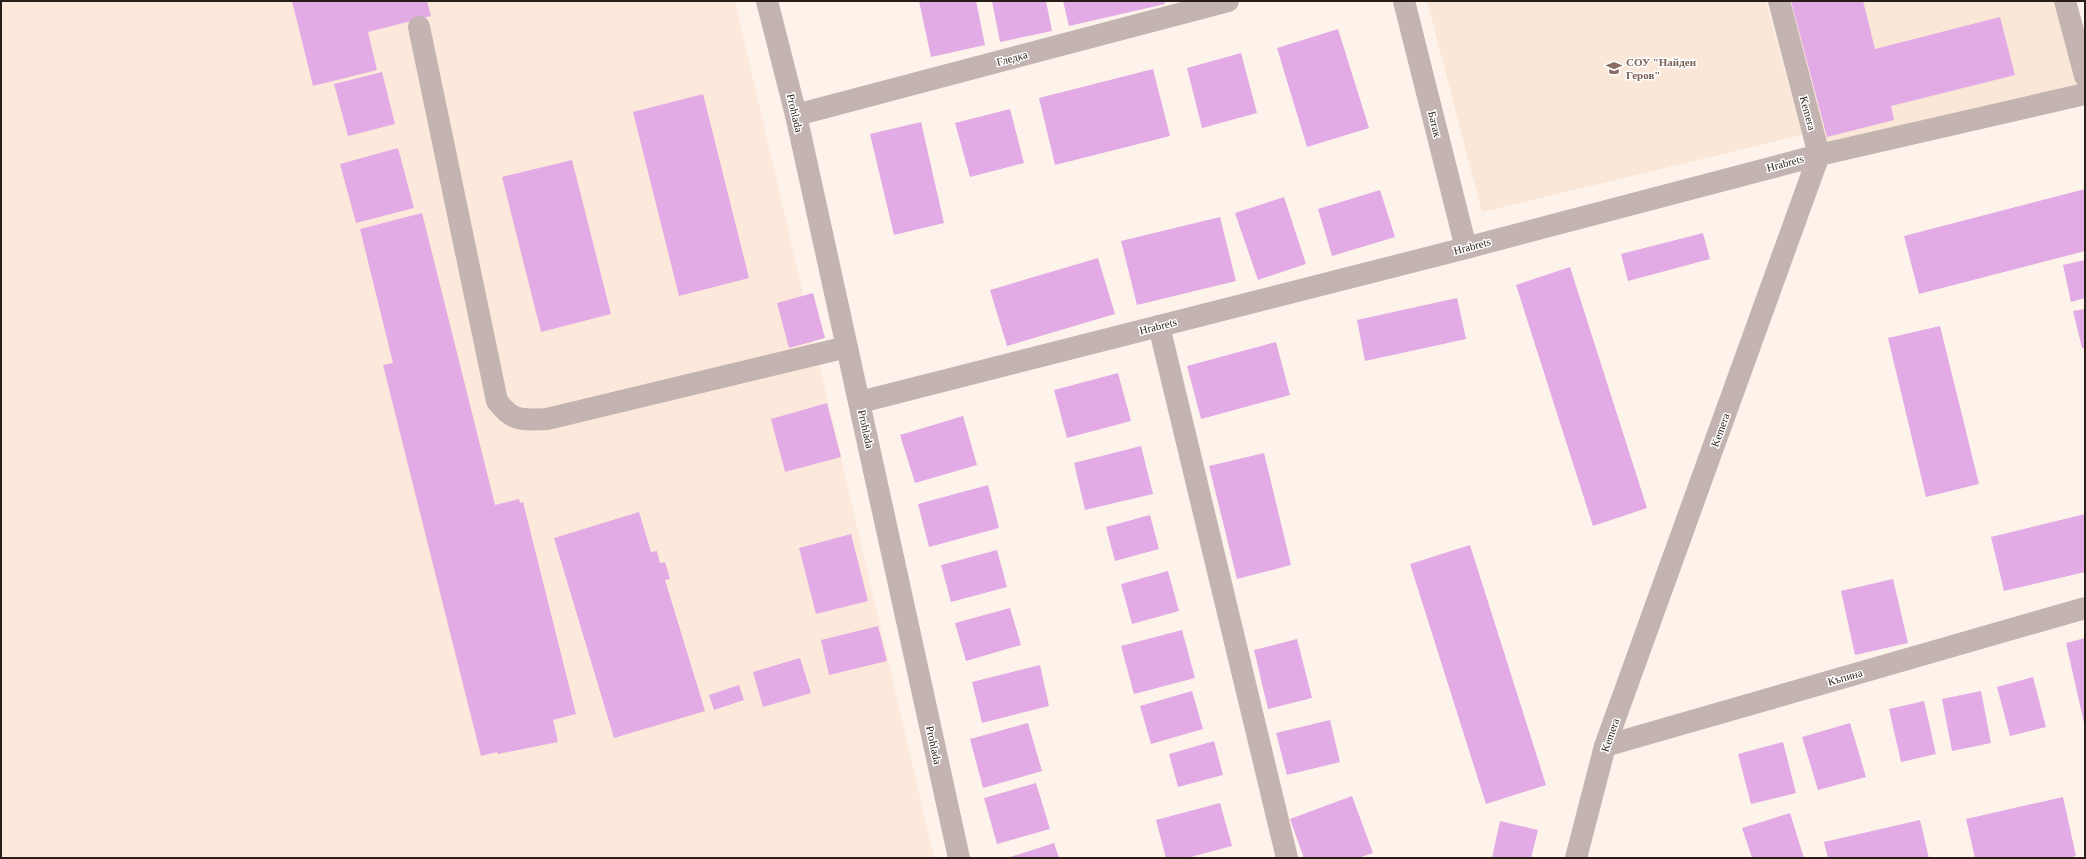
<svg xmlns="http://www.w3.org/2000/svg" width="2086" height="859" font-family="Georgia,serif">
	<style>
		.built { fill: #fde9db }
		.education { fill: #fae7d7 }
		.building { fill: #e3abe5 }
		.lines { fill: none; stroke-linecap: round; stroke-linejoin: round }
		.minor { stroke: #c3b4b2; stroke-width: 22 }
		.labels { text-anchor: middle; stroke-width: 3; stroke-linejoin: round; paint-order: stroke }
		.street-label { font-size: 11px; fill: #281e18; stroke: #fff }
		.education-label { font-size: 11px; font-weight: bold; fill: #785e54; stroke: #fff; text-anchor: start }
	</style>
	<rect width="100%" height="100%" fill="#fdf3eb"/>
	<!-- built -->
	<polygon class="built" points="1,1 735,1 934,858 1,858"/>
	<!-- education -->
	<g class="education">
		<polygon points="1427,1 1766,1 1802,135 1482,212"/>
		<polygon points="1784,1 2059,1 2082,89 1823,149"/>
	</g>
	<!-- building -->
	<g class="building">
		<polygon points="292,1 427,1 431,16 368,32 377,70 313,86"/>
		<polygon points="919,1 976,1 985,45 931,57"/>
		<polygon points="992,1 1046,1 1052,31 1000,42"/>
		<polygon points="1063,1 1164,1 1165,4 1069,26"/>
		<polygon points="1791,1 1863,1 1875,49 2000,17 2015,75 1891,106 1894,120 1827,137"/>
		<polygon points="1338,29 1369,128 1307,147 1277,48"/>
		<polygon points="1241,53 1257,113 1202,128 1187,68"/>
		<polygon points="1153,69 1170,136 1055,165 1039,98"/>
		<polygon points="382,72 395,124 348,136 334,84"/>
		<polygon points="703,94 749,278 679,296 633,112"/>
		<polygon points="1010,109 1024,163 970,177 955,123"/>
		<polygon points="921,122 944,223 894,235 870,134"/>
		<polygon points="398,148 414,208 356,223 340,164"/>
		<polygon points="572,160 611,314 541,332 502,177"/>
		<polygon points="2085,189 2085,251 1919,294 1904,236"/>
		<polygon points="1380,190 1395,237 1332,256 1318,209"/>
		<polygon points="1284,197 1306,264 1258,280 1235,213"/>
		<polygon points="422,213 495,505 519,499 520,503 523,502 576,714 553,720 558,742 498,754 497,752 481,756 383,365 393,363 360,229"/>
		<polygon points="1220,217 1236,281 1137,305 1121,241"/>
		<polygon points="1703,233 1710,259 1628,281 1621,254"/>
		<polygon points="1098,258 1115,314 1007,346 990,290"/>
		<polygon points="2085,260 2085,298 2071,302 2063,265"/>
		<polygon points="1570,267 1647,508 1593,526 1516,285"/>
		<polygon points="813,293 825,338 789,348 777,303"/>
		<polygon points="1457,298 1466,339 1365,361 1357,320"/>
		<polygon points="2085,309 2085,348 2082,348 2073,311"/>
		<polygon points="1940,326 1979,484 1926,497 1888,338"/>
		<polygon points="1276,342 1290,395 1201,419 1187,366"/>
		<polygon points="1118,373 1131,421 1067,438 1054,390"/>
		<polygon points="827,403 841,457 785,472 771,419"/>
		<polygon points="963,416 977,465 915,483 900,435"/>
		<polygon points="1141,446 1153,494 1085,510 1074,463"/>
		<polygon points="1264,453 1291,565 1237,579 1209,466"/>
		<polygon points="988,485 999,528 929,547 918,504"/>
		<polygon points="639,512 651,552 657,551 660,563 665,562 670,579 665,580 705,711 614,738 554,538"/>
		<polygon points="2085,514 2085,572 2004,591 1991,537"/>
		<polygon points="1150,515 1159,549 1115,561 1106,527"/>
		<polygon points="851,534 868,601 816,614 799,548"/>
		<polygon points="1470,545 1546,785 1486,804 1410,564"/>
		<polygon points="997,550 1007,587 951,602 941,565"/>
		<polygon points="1168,571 1179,611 1132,624 1121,584"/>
		<polygon points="1893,579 1908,643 1855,655 1841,591"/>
		<polygon points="1010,608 1021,645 966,661 955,623"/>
		<polygon points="878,626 887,661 829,675 821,640"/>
		<polygon points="1182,630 1195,678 1134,694 1121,646"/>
		<polygon points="2085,638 2085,723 2084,723 2066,643"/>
		<polygon points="1297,639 1312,698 1268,709 1254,650"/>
		<polygon points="800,658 811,693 763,707 753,672"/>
		<polygon points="1040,665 1049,706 982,723 972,682"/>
		<polygon points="2033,677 2046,727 2010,736 1997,687"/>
		<polygon points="739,685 744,700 714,710 709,695"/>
		<polygon points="1192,691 1203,729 1151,744 1140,706"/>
		<polygon points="1981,691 1991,743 1952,751 1942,699"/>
		<polygon points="1924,701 1936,754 1901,762 1889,709"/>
		<polygon points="1330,720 1340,762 1287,775 1276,733"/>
		<polygon points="1028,723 1042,771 983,788 970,739"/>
		<polygon points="1850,723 1866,777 1818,790 1802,737"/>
		<polygon points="1214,741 1223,775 1178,787 1169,754"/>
		<polygon points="1783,742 1796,793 1751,804 1738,754"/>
		<polygon points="1036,783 1050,829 997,844 984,798"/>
		<polygon points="1352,796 1373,853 1358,858 1304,858 1290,819"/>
		<polygon points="2063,797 2076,856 2068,858 1975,858 1966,819"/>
		<polygon points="1220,803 1232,846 1187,858 1166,858 1156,820"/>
		<polygon points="1790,813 1804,858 1752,858 1742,828"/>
		<polygon points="1920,820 1929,858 1828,858 1824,842"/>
		<polygon points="1500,821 1538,830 1531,858 1492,858"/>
		<polygon points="1054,843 1059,858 1007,858"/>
	</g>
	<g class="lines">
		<!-- minor -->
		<g class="minor">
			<polyline points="767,1 796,115 959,858"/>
			<polyline points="1404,1 1466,248"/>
			<polyline points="2065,1 2085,76"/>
			<path d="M419,27L497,401C513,422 522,420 547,419L847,347"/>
			<polyline points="796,115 1228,1"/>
			<polyline points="1159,326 1287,858"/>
			<polyline points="860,402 1466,248 1819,155 2085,94"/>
			<polyline points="1605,746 2085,608"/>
			<polyline points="1576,858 1605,746 1819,155 1779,1"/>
		</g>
	</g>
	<!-- icons -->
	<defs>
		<symbol id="school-bare" viewBox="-9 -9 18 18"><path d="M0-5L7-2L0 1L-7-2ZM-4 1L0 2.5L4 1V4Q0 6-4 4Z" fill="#8d6e63" stroke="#fff" stroke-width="2.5" paint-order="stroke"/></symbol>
	</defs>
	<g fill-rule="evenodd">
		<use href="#school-bare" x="1603" y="57" width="22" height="22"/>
	</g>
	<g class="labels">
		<!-- street labels -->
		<g class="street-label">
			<text transform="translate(1012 58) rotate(-15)" y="4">Гледка</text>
			<text transform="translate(795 113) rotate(77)" y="4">Prohlada</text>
			<text transform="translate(1808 113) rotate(75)" y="4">Kemera</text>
			<text transform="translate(1435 124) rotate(76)" y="4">Батак</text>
			<text transform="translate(1785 163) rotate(-15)" y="4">Hrabrets</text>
			<text transform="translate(1472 246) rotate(-15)" y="4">Hrabrets</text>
			<text transform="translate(1158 326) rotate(-14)" y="4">Hrabrets</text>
			<text transform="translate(866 429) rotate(78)" y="4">Prohlada</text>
			<text transform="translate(1720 430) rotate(-70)" y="4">Kemera</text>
			<text transform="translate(1845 677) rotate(-16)" y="4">Къпина</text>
			<text transform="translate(1610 735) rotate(-71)" y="4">Kemera</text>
			<text transform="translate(934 745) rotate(78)" y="4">Prohlada</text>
		</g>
		<!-- education labels -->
		<g class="education-label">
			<text x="1626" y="66">СОУ "Найден<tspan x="1626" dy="13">Геров"</tspan></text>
		</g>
	</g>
	<!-- border -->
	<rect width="2086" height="859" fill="none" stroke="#281e18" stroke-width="4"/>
</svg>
